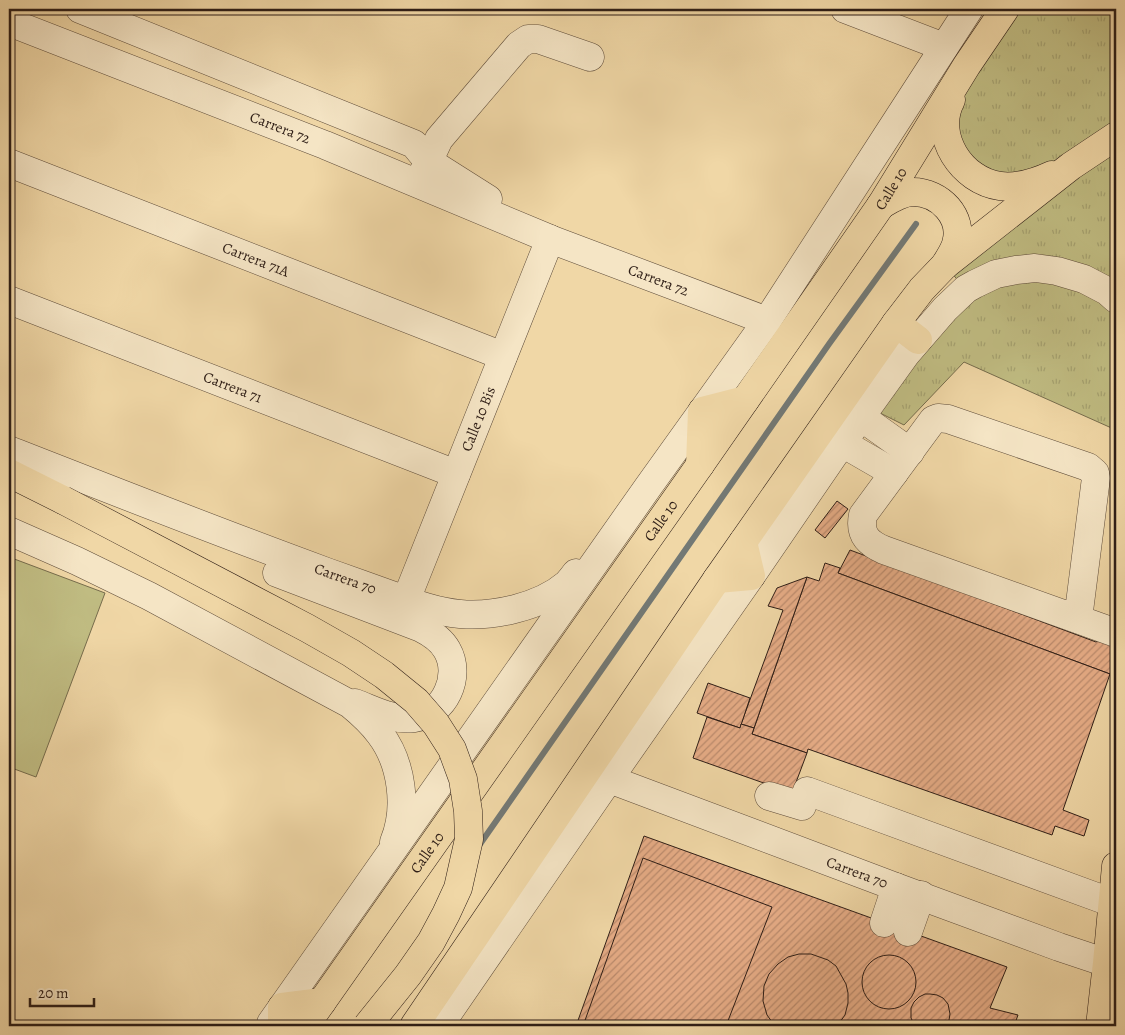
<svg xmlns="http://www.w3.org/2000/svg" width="1125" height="1035" font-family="Alegreya,serif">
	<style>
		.grass { fill: url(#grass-tufts); stroke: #766c4c }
		.green { fill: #c0bc82; stroke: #766c4c }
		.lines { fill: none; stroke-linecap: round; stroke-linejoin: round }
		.stream { stroke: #737975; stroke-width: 6 }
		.building { fill: url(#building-hatch); stroke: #2d1d16 }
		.minor-casing { stroke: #5e4c3a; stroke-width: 29 }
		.major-casing { stroke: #2d1d16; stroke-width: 29 }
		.minor { stroke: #f5e5c5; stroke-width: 28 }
		.major { stroke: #f0d7a6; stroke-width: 28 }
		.major-bridge-casing { stroke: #2d1d16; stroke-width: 29; stroke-linecap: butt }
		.major-bridge { stroke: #f0d7a6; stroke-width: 28 }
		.labels { text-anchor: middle; stroke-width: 5; stroke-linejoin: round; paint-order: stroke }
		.street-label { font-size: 15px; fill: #2d1d16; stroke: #f5e5c5 }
	</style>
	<defs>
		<pattern id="grass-tufts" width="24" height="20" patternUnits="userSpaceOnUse" patternTransform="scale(1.25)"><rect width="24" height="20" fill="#c0bc82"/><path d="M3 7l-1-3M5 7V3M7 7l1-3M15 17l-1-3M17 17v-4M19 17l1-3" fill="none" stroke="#a5a170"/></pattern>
		<pattern id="building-hatch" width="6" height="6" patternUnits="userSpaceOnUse" patternTransform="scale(1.25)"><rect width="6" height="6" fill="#e6ac86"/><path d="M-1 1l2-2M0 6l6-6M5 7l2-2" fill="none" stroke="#bb8b6d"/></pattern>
	</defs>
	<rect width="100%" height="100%" fill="#f0d7a6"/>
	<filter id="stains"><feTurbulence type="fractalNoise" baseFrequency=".004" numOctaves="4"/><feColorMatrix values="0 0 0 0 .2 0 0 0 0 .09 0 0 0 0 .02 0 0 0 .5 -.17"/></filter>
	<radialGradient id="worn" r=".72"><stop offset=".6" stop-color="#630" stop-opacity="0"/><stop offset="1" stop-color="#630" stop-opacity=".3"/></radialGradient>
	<!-- grass -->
	<polygon class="grass" points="1005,9 1116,9 1116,430 964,362 904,425 868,407 966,290 945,265 1069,168 1000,186 945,127"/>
	<!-- green -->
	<polygon class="green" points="9,557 105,593 36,777 9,767"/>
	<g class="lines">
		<!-- stream -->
		<polyline class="stream" points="478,847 829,344 916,224"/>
	</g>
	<!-- building -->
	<g class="building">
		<polygon points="837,501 848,509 825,538 815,530"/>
		<polygon points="850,550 1096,642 1104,637 1116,641 1116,658 1110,674 838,573"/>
		<polygon points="825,563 840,568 838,573 1110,674 1063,810 1089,820 1084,836 1055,826 1052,835 808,749 807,753 752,734 807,577 819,581"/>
		<polygon points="807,577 754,728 741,724 783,610 768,606 777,588"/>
		<polygon points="708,683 750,698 740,728 697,713"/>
		<polygon points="707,717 740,728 741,724 754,728 752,734 807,753 792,793 693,758"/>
		<polygon points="644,836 1007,967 990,1008 1018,1015 1014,1026 576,1026"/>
		<polygon points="643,858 772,907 726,1026 583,1026"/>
		<polygon points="799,954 811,954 828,960 836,966 846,984 848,993 848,1003 845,1015 837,1026 775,1026 767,1015 763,1001 764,986 769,974 778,964 788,957"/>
		<circle cx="889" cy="982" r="27"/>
		<polygon points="925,994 930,994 937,995 943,998 948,1004 950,1014 949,1020 945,1026 916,1026 914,1024 911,1018 911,1008 914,1002 919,997"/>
	</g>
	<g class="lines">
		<defs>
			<g id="minor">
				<polyline points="80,9 414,144 428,161 488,199"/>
				<polyline points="845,9 944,47"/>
				<path id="s1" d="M9,22L325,145L550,239L767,321"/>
				<path id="s2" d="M9,163L503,356"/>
				<polyline points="421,177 439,139 519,45 528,39 538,39 590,57"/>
				<path id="s3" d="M9,300L456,474"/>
				<polyline points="861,417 910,452"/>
				<polyline points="842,443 894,473"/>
				<path id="s4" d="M9,450C114,491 220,533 327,572C349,580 372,588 394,596C415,604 437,612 460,614C493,617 540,607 567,584C570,581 573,577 576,573"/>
				<path d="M9,531L77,561L149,596L350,704C361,713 371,722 380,734C402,763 408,808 394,842"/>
				<path d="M277,573L421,628C431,633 441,639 447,650C462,676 445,714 414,718C393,721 374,710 355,703"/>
				<path id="s5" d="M406,600L550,239"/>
				<path d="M1078,619L1096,478L1095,473L1088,467L948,419L938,418L933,420L863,515C859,534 867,543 884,550L1116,633"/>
				<path id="s6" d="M609,779L896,887L1059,947L1107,963"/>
				<polyline points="769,796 802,806 807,791 1113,903"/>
				<polyline points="884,923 896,887"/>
				<polyline points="908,932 921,895"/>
				<polyline points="271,1023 648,487 767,321 969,9"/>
				<polyline points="439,1026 609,779 751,576 842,443 906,354 945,309 966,289 975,284 996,274 1016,270 1035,268 1057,271 1084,279 1107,291 1116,299"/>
			</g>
			<g id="major">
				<path d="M951,100C932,136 962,181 1000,186C1017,188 1037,182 1052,175"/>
				<path d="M881,205C891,199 902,192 913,192C940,192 964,217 956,244C954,251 949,258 945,265"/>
				<polyline points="896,323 918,340"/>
				<polyline points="700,465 702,411 745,400"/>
				<polyline points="9,473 63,500"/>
				<polyline points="717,579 751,576 743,542"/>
				<polyline points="282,1026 282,1007 322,1002"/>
				<path id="s7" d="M305,1026L700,465L881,205L967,65L1005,9"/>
				<polyline points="414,1026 717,579 896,323 922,289 945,265 1071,166 1116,136"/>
				<polyline points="1100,1026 1107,963 1116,866"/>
			</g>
		</defs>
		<!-- minor casing -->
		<use href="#minor" class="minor-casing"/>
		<!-- major casing -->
		<use href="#major" class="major-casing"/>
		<!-- minor -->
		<use href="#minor" class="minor"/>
		<!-- major -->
		<use href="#major" class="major"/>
		<defs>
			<polyline id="major-bridge" points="63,500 307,628 351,653 384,675 416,701 436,724 452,749 463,779 468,811 469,839 458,888 446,914 431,942 408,975 367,1026"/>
		</defs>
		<!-- major-bridge casing -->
		<use href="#major-bridge" class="major-bridge-casing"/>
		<!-- major-bridge -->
		<use href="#major-bridge" class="major-bridge"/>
	</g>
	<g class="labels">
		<!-- street labels -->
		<g class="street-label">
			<text dy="5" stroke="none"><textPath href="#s1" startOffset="291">Carrera 72</textPath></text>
			<text dy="5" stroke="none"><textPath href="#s7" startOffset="1022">Calle 10</textPath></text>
			<text dy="5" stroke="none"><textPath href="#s2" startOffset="265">Carrera 71A</textPath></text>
			<text dy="5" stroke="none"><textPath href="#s1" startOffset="699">Carrera 72</textPath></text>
			<text dy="5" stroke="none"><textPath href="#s3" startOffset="240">Carrera 71</textPath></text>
			<text dy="5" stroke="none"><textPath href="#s5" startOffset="195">Calle 10 Bis</textPath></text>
			<text dy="5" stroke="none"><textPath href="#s7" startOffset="618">Calle 10</textPath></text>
			<text dy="5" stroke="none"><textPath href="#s4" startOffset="360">Carrera 70</textPath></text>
			<text dy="5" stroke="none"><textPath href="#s7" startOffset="212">Calle 10</textPath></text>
			<text dy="5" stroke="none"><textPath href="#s6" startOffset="265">Carrera 70</textPath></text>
		</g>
	</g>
	<!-- margin -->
	<rect width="1125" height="1035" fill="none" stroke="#f0d7a6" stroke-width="30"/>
	<rect x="10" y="10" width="1105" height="1015" fill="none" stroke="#2d1d16" stroke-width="2.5"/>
	<rect x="15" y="15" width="1095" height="1005" fill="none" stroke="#2d1d16"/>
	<!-- scale -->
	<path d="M30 998v8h64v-8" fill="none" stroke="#2d1d16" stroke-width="2.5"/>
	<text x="38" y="998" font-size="15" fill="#2d1d16" stroke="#f5e5c5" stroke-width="4" paint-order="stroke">20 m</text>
	<rect width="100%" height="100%" filter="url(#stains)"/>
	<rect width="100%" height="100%" fill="url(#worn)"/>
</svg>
